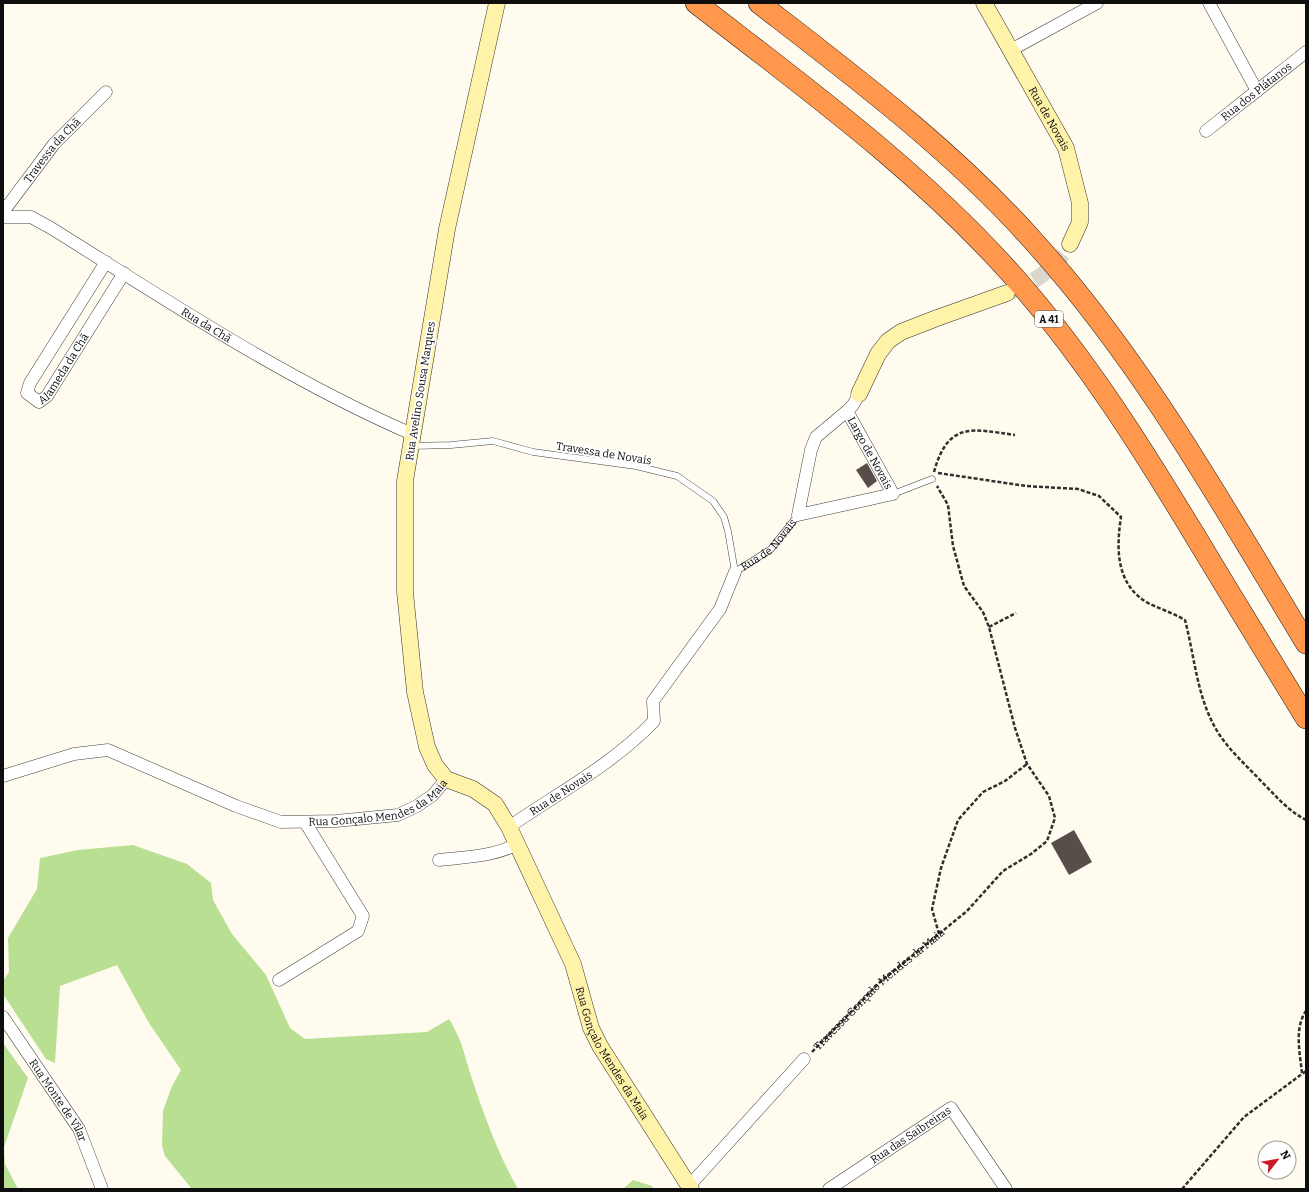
<svg xmlns="http://www.w3.org/2000/svg" width="1309" height="1192" font-family="Bitter,serif">
	<style>
		.forest { fill: #b8df92 }
		.building { fill: #574e49 }
		.lines { fill: none; stroke-linecap: round; stroke-linejoin: round }
		.secondary-tunnel { stroke: #dbd7cc; stroke-width: 16; stroke-dasharray: 16 8; stroke-linecap: butt }
		.lane-casing { stroke: #414141; stroke-width: 7 }
		.street-casing { stroke: #414141; stroke-width: 13 }
		.secondary-casing { stroke: #303030; stroke-width: 17 }
		.highway-casing { stroke: #1f1f1f; stroke-width: 22 }
		.path { stroke: #303030; stroke-width: 2.5; stroke-dasharray: 4 2; stroke-linecap: butt }
		.lane { stroke: #fff; stroke-width: 6 }
		.street { stroke: #fff; stroke-width: 12 }
		.secondary { stroke: #fff2a9; stroke-width: 16 }
		.highway { stroke: #ff974c; stroke-width: 21 }
		.labels { text-anchor: middle; stroke-width: 4; stroke-linejoin: round; paint-order: stroke }
		.shield { fill: #fff; stroke: #565656; stroke-width: 1 }
		.shield-label { font-size: 10px; font-weight: bold; fill: #0e0e0e }
		.street-label { font-size: 11px; fill: #0e0e0e; stroke: #fff }
	</style>
	<rect width="100%" height="100%" fill="#fffbee"/>
	<!-- forest -->
	<g class="forest">
		<path d="M133,845L187,864L211,883L213,900L232,934L266,975L290,1028L305,1039L427,1032L449,1019C462,1040 464,1054 471,1076C484,1115 498,1154 518,1189H192L165,1156L162,1146L163,1111L172,1086L181,1070L149,1023L117,965L60,986L55,1063L46,1059L3,994V981L9,972L8,938L37,889L40,858L78,850Z"/>
		<polygon points="3,1043 28,1078 4,1147 5,1164 18,1189 3,1189"/>
		<polygon points="633,1180 652,1186 653,1189 623,1189"/>
	</g>
	<!-- building -->
	<g class="building">
		<polygon points="867,463 877,481 868,488 856,470"/>
		<polygon points="1074,830 1092,862 1069,875 1051,843"/>
	</g>
	<g class="lines">
		<!-- secondary-tunnel -->
		<path class="secondary-tunnel" d="M1012,291C1039,280 1053,269 1070,244"/>
		<defs>
			<g id="lane">
				<path id="s2" d="M412,446L451,445L493,441L533,452L636,466L677,476L713,501L724,517L728,531L735,572L771,549L798,515"/>
				<polyline points="893,494 932,479"/>
			</g>
			<g id="street">
				<polyline points="1209,3 1257,91"/>
				<polyline points="1011,50 1097,3"/>
				<path id="s3" d="M1206,131L1306,52"/>
				<path id="s4" d="M3,212L54,144L106,92"/>
				<path id="s5" d="M3,217H31L51,228C168,301 285,379 412,434"/>
				<path id="s6" d="M106,262L30,383L27,393L39,402L47,396L124,273"/>
				<path id="s7" d="M847,411L893,494L798,515L811,450L816,437L847,411L853,405L859,394"/>
				<path id="s8" d="M3,776L74,754L108,750L236,806L281,822L336,821L398,815L417,806L433,795L446,779"/>
				<path id="s9" d="M509,827C558,793 612,765 654,721L653,701L720,609L735,572"/>
				<path d="M439,860C465,857 493,857 517,844"/>
				<polyline points="279,980 358,931 363,916 305,822"/>
				<path id="s10" d="M3,1017L79,1129L102,1189"/>
				<polyline points="689,1186 804,1059"/>
				<path id="s11" d="M829,1189L951,1108L1006,1189"/>
			</g>
			<g id="secondary">
				<path id="s12" d="M497,3L447,229L405,481V592L415,692L427,747L435,765L446,779L473,789L495,804L509,827L573,964L591,1028L600,1046L691,1189"/>
				<path id="s13" d="M984,3L1066,148L1080,203V222L1070,244"/>
				<polyline points="859,394 878,354 888,341 901,332 937,318 1007,293"/>
			</g>
			<g id="highway">
				<path d="M696,3C807,89 921,172 1014,277C1085,357 1142,448 1197,539C1233,599 1270,659 1306,718"/>
				<path d="M759,3C856,78 955,152 1036,244C1144,364 1223,506 1306,643"/>
			</g>
		</defs>
		<!-- lane casing -->
		<use href="#lane" class="lane-casing"/>
		<!-- street casing -->
		<use href="#street" class="street-casing"/>
		<!-- secondary casing -->
		<use href="#secondary" class="secondary-casing"/>
		<!-- highway casing -->
		<use href="#highway" class="highway-casing"/>
		<!-- path -->
		<g class="path">
			<path d="M934,472C948,421 972,429 1015,435"/>
			<path d="M938,473L1026,486L1078,489L1099,496L1121,517C1116,549 1116,585 1148,603C1160,609 1173,613 1185,620C1195,658 1197,700 1219,734C1230,751 1246,765 1260,780C1275,795 1287,810 1306,820"/>
			<polyline points="989,627 1016,613"/>
			<polyline points="939,934 932,909 941,868 958,820 983,792 1005,781 1027,764"/>
			<path id="s1" d="M812,1052L879,983L967,911L1003,871L1031,854L1047,841L1055,818L1049,796L1027,764L1015,728L989,627L983,612L964,586L953,546L948,505L937,486"/>
			<path d="M1302,1073C1300,1054 1294,1028 1306,1011"/>
			<polyline points="1182,1189 1244,1117 1306,1071"/>
		</g>
		<!-- lane -->
		<use href="#lane" class="lane"/>
		<!-- street -->
		<use href="#street" class="street"/>
		<!-- secondary -->
		<use href="#secondary" class="secondary"/>
		<!-- highway -->
		<use href="#highway" class="highway"/>
	</g>
	<g class="labels">
		<!-- shield labels -->
		<rect class="shield" x="1035" y="311" width="28" height="16" rx="3"/>
		<g class="shield-label">
			<text x="1049" y="323">A 41</text>
		</g>
		<!-- street labels -->
		<g class="street-label">
			<text dy="4" stroke="none"><textPath href="#s3" startOffset="64">Rua dos Plátanos</textPath></text>
			<text dy="4" stroke="none"><textPath href="#s13" startOffset="133">Rua de Novais</textPath></text>
			<text dy="4" stroke="none"><textPath href="#s4" startOffset="79">Travessa da Chã</textPath></text>
			<text dy="4" stroke="none"><textPath href="#s5" startOffset="234">Rua da Chã</textPath></text>
			<text dy="4" stroke="none"><textPath href="#s6" startOffset="210">Alameda da Chã</textPath></text>
			<text transform="translate(420 391) rotate(-81)" y="4">Rua Avelino Sousa Marques</text>
			<text transform="translate(604 453) rotate(9)" y="4">Travessa de Novais</text>
			<text dy="4" stroke="none"><textPath href="#s7" startOffset="48">Largo de Novais</textPath></text>
			<text dy="4" stroke="none"><textPath href="#s2" startOffset="432">Rua de Novais</textPath></text>
			<text dy="4" stroke="none"><textPath href="#s9" startOffset="62">Rua de Novais</textPath></text>
			<text dy="4" stroke="none"><textPath href="#s8" startOffset="398">Rua Gonçalo Mendes da Maia</textPath></text>
			<text dy="4" stroke="none"><textPath href="#s1" startOffset="92">Travessa Gonçalo Mendes da Maia</textPath></text>
			<text dy="4" stroke="none"><textPath href="#s12" startOffset="1124">Rua Gonçalo Mendes da Maia</textPath></text>
			<text dy="4" stroke="none"><textPath href="#s10" startOffset="100">Rua Monte de Vilar</textPath></text>
			<text dy="4" stroke="none"><textPath href="#s11" startOffset="98">Rua das Saibreiras</textPath></text>
		</g>
	</g>
	<!-- border -->
	<rect width="1309" height="1192" fill="none" stroke="#0e0e0e" stroke-width="8"/>
	<!-- north arrow -->
	<g transform="translate(1277 1160) rotate(59)"><circle r="19" fill="#ffffff" stroke="#9f9f9f"/>
	<path d="M0-3L7 15L0 10L-7 15Z" fill="#ca1928"/>
	<text y="-6" font-size="11" font-weight="bold" text-anchor="middle" fill="#0e0e0e">N</text>
	</g>
</svg>
